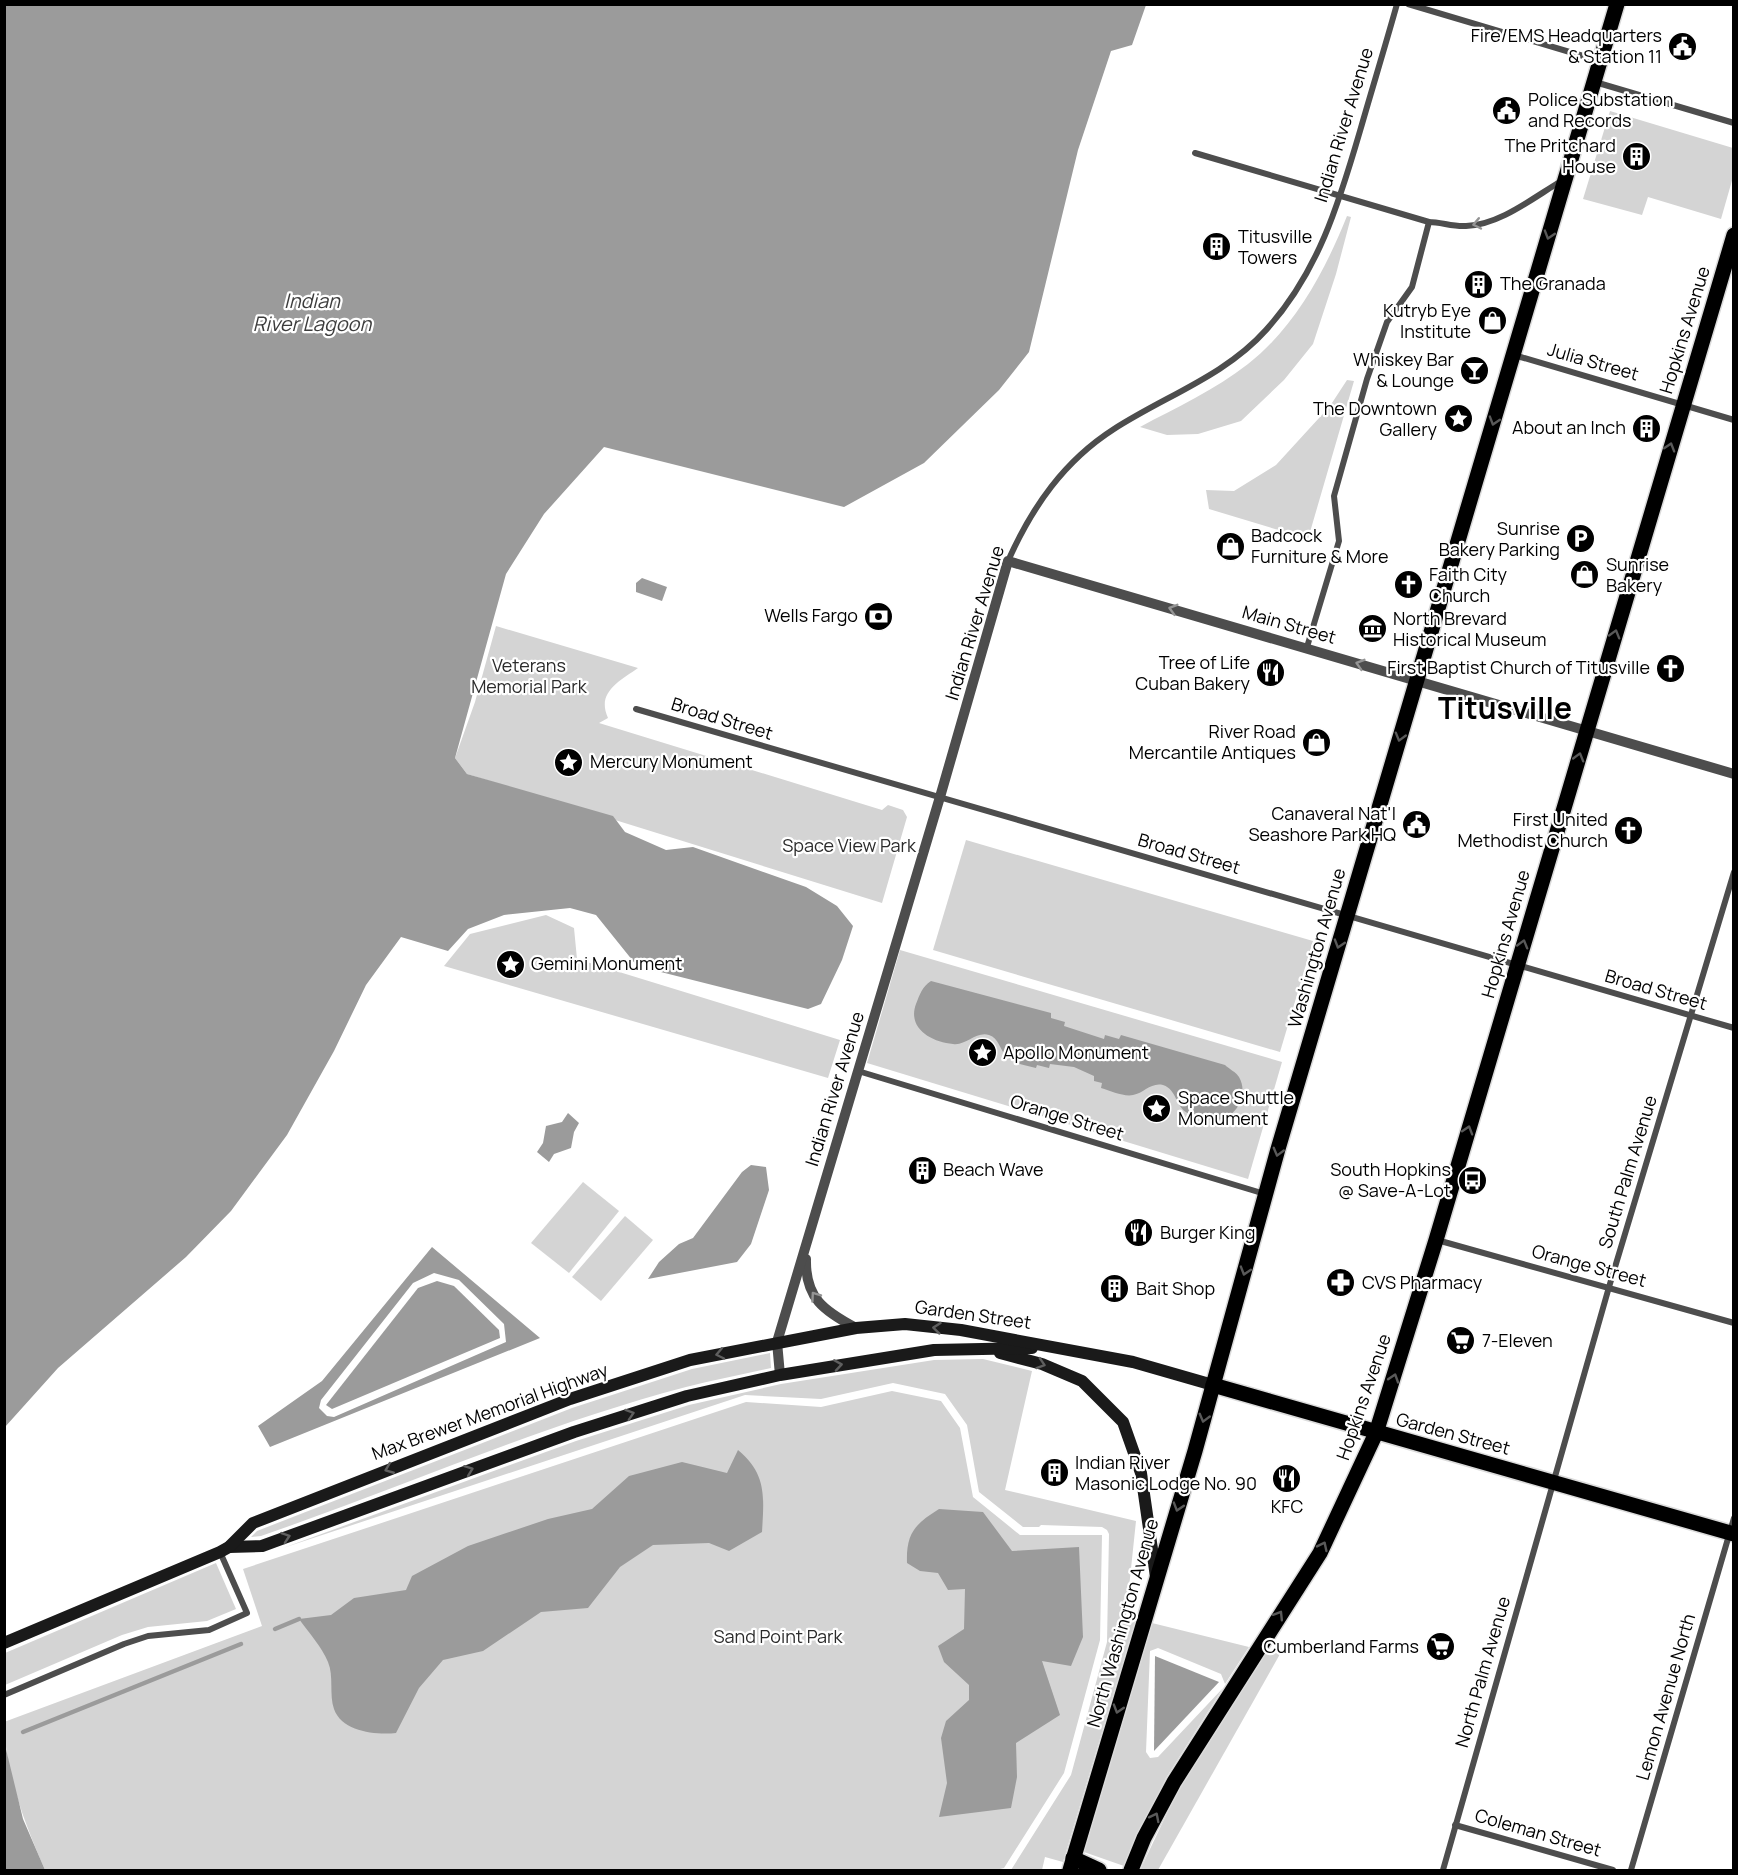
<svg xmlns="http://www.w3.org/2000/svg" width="1738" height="1875" font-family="Manrope,sans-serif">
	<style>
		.green { fill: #d4d4d4 }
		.water { fill: #9b9b9b; fill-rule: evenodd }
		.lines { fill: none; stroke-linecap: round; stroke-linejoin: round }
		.stream { stroke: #9b9b9b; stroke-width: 4.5 }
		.primary-casing { stroke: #dbdbdb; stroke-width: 18 }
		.minor { stroke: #4d4d4d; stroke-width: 6 }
		.tertiary { stroke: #4d4d4d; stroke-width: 10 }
		.secondary { stroke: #1a1a1a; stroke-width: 12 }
		.primary { stroke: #000; stroke-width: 15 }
		.oneway { stroke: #949494 }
		.oneway2 { stroke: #595959 }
		.oneway3 { stroke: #5f5f5f }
		.labels { text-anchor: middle; stroke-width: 4.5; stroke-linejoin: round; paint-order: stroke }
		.poi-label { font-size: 18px; fill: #000; stroke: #fff; text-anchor: start }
		.street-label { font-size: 18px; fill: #000; stroke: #fff }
		.park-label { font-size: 18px; fill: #2b2b2b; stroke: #fff }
		.water-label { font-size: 20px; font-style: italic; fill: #3c3c3c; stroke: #fff }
		.town-label { font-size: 30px; font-weight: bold; fill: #000; stroke: #fff }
	</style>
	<rect width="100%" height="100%" fill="#fff"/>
	<!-- green -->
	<g class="green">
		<polygon points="1610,111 1733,148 1733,177 1721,219 1648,197 1642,215 1583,199"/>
		<path d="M1347,216L1351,217L1336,274L1313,344L1284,380L1241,421L1198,434L1167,435L1140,427C1177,407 1215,390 1248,364C1295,327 1325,271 1347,216Z"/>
		<polygon points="1347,380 1354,381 1308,539 1209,509 1206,490 1234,491 1276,465 1330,406"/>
		<path d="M496,626L638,668C620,681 596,692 608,718L599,723L882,810L888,805L903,810L907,817L882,903L467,774L455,758L475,702Z"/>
		<polygon points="966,840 1313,941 1280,1052 933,950"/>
		<polygon points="546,915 574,928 577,959 840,1040 828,1078 444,966 470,934"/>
		<polygon points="900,950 1282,1062 1248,1179 867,1063"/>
		<polygon points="583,1182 619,1211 569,1273 531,1243"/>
		<polygon points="625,1216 653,1240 601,1301 572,1277"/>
		<path d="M770,1353L771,1368C743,1374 714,1380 686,1387C541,1425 403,1487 261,1536L251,1537L257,1531L572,1408L692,1369Z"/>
		<polygon points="983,1359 1032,1371 1005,1490 1136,1521 1126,1616 1136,1619 1063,1862 1045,1857 1042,1870 1011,1870 1071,1775 1107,1642 1109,1534 1107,1530 1102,1527 1041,1525 1039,1527 1023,1527 979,1492 967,1425 945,1394 893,1383 821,1399 745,1395 283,1548 576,1441 689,1405 781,1384 934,1360"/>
		<path d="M892,1391L941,1401L960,1428L973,1497L1020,1535H1102L1100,1640L1064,1773L1004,1868L996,1870H45C25,1824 5,1773 4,1722L262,1626L243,1569L746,1402L821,1407Z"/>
		<polygon points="216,1563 236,1609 207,1621 148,1627 122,1635 5,1685 5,1653"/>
		<polygon points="1152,1623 1249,1647 1225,1684 1221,1674 1158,1648 1150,1651 1146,1752 1150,1758 1158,1757 1223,1688 1166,1778 1124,1866 1084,1852"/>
		<polygon points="1266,1651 1280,1654 1158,1870 1140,1870 1180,1786"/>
	</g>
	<!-- water -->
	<g class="water">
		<polygon points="5,4 1146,5 1132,45 1111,51 1078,150 1029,352 999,390 924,463 844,507 604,447 544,514 506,574 455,758 467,774 613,816 625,832 666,850 693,847 806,887 837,906 853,926 842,960 821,1004 808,1009 637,966 596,915 570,908 504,915 468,929 448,951 401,937 366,985 334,1051 287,1135 231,1211 186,1257 58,1368 5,1427"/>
		<polygon points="642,578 667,587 662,601 636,592 636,583"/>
		<path d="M931,981L1051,1013V1018L1065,1022L1064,1026L1104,1039L1105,1035L1119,1039L1121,1035L1225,1065C1229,1069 1236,1072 1239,1077C1248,1092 1239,1114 1222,1119C1213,1122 1200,1117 1190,1114C1175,1109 1178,1090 1163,1085C1151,1082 1144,1093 1133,1095C1124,1097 1111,1091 1101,1088L1102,1083L1094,1081V1076L1074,1067L1050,1064L1049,1068L1037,1065L1036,1068C1025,1065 1014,1064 1006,1056C1000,1050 999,1038 989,1035C976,1031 966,1046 953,1044C931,1042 907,1028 916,1004C920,994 922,987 931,981Z"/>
		<polygon points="568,1113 579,1123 574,1132 571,1148 554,1154 549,1162 537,1152 543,1143 546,1126 562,1122"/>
		<polygon points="751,1165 766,1167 769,1190 751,1244 737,1262 648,1279 659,1262 679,1244 693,1238 742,1172"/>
		<path d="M432,1247L540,1338L270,1447L258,1426L322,1381ZM434,1273L459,1280L504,1324L506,1342L334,1417L327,1416L319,1408L321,1400L413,1283Z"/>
		<polygon points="437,1281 454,1286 499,1330 500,1338 332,1409 326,1405 418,1288"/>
		<path d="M738,1450C767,1474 764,1497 762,1532L729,1551L709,1543L653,1545L620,1567L588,1608L541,1612L483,1651L443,1660L419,1688L396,1733C376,1735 342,1732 334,1709C329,1695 334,1676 328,1662C322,1647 309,1633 299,1619L331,1615L354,1598L406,1590L412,1576L468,1546L548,1519L592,1509L629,1476L682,1462L727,1473Z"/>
		<path d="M939,1509L983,1512L1012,1551L1079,1547L1083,1637L1071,1666L1042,1661L1060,1715L1016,1743L1017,1777L1011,1808L939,1817L947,1783L941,1738L946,1721L969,1700V1685L944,1662L938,1646L964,1629L965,1589L948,1590L938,1573L920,1571L907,1563C906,1533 915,1524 939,1509Z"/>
		<polygon points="1155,1656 1219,1682 1154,1751"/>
		<polygon points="4,1741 23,1819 45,1870 5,1870"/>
	</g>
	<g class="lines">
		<!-- stream -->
		<g class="stream">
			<polyline points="275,1629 299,1619"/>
			<polyline points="23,1732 241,1644"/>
		</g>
		<defs>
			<g id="primary">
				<polyline points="1213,1385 1734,1534"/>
				<polyline points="1073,1858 1099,1870"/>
				<polyline points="1070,1870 1195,1451 1278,1149 1617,4"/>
				<polyline points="1131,1870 1144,1838 1174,1782 1320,1553 1376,1433 1436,1240 1734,235"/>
			</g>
		</defs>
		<!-- primary casing -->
		<use href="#primary" class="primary-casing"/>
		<!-- minor -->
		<g class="minor">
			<polyline points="1408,4 1600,61"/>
			<polyline points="1595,82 1734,123"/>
			<path d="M1195,153L1429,222C1441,222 1453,227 1466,226C1500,225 1534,197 1563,180"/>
			<polyline points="1514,355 1734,420"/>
			<path d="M1008,561C1032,507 1064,461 1114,429C1165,396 1225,376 1266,330C1318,273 1339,203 1360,131C1372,89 1385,47 1397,4"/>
			<polyline points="1307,647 1339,541 1334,496 1367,379 1387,322 1412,287 1429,222"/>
			<polyline points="636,709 1734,1028"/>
			<polyline points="858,1071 1265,1194"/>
			<polyline points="1437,1240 1734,1323"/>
			<polyline points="4,1695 124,1644 148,1636 209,1630 247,1613 220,1552"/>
			<polyline points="1455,1825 1613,1870"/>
			<polyline points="1443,1870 1609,1287 1734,872"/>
			<polyline points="1631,1870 1734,1518"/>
		</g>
		<!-- tertiary -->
		<g class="tertiary">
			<path d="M806,1259C805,1298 824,1311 856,1328"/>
			<polyline points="780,1375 777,1342 940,797 1008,561 1734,774"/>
		</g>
		<!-- secondary -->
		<g class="secondary">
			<polyline points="1000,1353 1042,1364 1082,1381 1123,1422 1141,1473 1156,1577"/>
			<polyline points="229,1547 262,1546 574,1432 687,1396 780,1375 934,1350 1032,1348"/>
			<polyline points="4,1643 220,1552 229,1547 253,1523 570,1399 690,1360 856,1328 905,1324 961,1330 1133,1362 1213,1385"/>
		</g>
		<!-- primary -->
		<use href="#primary" class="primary"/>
	</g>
	<!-- one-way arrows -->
	<defs><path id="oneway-chevron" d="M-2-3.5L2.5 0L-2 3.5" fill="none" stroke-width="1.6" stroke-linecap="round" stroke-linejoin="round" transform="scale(1.5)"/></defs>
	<g class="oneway">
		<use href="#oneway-chevron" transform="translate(1477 224) rotate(168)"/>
		<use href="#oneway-chevron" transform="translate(1173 609) rotate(-164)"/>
		<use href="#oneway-chevron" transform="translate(1360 664) rotate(-163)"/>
		<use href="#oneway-chevron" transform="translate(815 1296) rotate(-125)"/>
	</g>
	<g class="oneway2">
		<use href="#oneway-chevron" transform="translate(1549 235) rotate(107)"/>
		<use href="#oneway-chevron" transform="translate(1494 421) rotate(107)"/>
		<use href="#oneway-chevron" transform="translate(1670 447) rotate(-73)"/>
		<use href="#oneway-chevron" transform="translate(1615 634) rotate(-74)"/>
		<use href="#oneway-chevron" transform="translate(1400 737) rotate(106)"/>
		<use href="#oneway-chevron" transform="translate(1579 757) rotate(-74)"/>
		<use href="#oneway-chevron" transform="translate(1339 944) rotate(107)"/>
		<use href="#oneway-chevron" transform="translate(1523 944) rotate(-74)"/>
		<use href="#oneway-chevron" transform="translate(1468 1130) rotate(-73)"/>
		<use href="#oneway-chevron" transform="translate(1278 1152) rotate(105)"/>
		<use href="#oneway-chevron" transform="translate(1245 1271) rotate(107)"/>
		<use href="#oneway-chevron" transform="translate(1394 1378) rotate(-72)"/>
		<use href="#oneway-chevron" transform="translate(1204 1418) rotate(105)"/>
		<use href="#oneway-chevron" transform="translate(1178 1507) rotate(107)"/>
		<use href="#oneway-chevron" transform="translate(1323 1546) rotate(-64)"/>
		<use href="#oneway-chevron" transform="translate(1279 1615) rotate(-58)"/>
		<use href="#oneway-chevron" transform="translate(1118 1709) rotate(107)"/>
		<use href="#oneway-chevron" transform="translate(1155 1817) rotate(-63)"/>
	</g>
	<g class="oneway3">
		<use href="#oneway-chevron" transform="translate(937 1328) rotate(-174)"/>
		<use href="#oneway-chevron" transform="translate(720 1354) rotate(168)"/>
		<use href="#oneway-chevron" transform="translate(1041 1364) rotate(18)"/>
		<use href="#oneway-chevron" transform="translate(838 1365) rotate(-9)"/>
		<use href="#oneway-chevron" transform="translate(630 1414) rotate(-18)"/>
		<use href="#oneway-chevron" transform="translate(389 1469) rotate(158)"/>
		<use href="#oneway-chevron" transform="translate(469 1470) rotate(-21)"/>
		<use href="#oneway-chevron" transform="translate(286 1537) rotate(-19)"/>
	</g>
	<!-- icons -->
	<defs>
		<symbol id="civic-disc" viewBox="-11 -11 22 22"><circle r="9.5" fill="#000" stroke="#fff"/><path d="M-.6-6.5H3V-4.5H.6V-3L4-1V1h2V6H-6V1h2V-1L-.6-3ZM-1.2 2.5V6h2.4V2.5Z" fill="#fff"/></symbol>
		<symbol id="building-disc" viewBox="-11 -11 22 22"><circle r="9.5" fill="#000" stroke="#fff"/><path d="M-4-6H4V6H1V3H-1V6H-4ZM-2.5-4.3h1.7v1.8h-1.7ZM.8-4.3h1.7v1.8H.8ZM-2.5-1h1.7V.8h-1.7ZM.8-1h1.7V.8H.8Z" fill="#fff"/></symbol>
		<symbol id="shop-disc" viewBox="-11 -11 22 22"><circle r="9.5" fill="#000" stroke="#fff"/><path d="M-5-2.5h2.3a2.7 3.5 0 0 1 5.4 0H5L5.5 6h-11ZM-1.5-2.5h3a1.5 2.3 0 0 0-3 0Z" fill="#fff"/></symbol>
		<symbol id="bar-disc" viewBox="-11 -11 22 22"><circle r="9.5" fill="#000" stroke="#fff"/><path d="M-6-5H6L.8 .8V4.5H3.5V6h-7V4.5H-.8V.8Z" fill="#fff"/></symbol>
		<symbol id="sight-disc" viewBox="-11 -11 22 22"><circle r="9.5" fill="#000" stroke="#fff"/><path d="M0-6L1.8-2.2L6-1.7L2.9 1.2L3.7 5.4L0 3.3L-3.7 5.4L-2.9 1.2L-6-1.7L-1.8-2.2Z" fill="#fff"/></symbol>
		<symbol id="parking-disc" viewBox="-11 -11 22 22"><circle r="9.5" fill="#000" stroke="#fff"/><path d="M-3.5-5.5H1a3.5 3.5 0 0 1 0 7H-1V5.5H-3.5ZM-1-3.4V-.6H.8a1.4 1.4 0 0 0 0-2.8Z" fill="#fff"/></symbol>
		<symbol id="church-disc" viewBox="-11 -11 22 22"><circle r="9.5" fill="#000" stroke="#fff"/><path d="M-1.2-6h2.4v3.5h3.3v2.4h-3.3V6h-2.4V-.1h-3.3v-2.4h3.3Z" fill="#fff"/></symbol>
		<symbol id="bank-disc" viewBox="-11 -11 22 22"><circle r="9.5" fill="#000" stroke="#fff"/><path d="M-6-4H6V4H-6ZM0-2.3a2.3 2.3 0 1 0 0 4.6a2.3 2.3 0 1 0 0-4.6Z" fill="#fff"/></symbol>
		<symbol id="museum-disc" viewBox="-11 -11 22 22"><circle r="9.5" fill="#000" stroke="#fff"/><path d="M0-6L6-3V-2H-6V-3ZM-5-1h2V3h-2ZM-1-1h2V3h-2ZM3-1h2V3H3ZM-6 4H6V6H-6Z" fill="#fff"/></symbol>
		<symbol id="restaurant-disc" viewBox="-11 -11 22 22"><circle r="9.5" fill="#000" stroke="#fff"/><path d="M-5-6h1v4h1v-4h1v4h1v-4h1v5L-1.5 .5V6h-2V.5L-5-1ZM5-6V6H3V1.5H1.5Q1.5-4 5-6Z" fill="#fff"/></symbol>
		<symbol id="bus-disc" viewBox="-11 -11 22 22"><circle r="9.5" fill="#000" stroke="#fff"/><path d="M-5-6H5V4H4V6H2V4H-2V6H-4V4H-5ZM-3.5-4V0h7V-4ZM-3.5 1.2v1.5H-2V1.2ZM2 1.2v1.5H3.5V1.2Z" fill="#fff"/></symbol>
		<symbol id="pharmacy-disc" viewBox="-11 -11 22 22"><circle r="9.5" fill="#000" stroke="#fff"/><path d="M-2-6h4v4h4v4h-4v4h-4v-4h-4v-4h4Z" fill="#fff"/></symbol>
		<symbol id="supermarket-disc" viewBox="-11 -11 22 22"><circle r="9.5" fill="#000" stroke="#fff"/><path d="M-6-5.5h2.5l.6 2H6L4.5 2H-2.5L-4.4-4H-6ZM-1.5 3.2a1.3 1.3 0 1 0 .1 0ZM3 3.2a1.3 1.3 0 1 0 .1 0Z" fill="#fff"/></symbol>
	</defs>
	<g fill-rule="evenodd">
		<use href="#civic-disc" x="1666" y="30" width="33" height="33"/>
		<use href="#civic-disc" x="1490" y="94" width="33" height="33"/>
		<use href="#building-disc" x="1620" y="140" width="33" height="33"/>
		<use href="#building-disc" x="1200" y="230" width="33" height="33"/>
		<use href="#building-disc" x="1462" y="268" width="33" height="33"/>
		<use href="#shop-disc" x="1476" y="304" width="33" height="33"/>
		<use href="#bar-disc" x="1458" y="354" width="33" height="33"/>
		<use href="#sight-disc" x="1442" y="402" width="33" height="33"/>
		<use href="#building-disc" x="1630" y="412" width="33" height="33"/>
		<use href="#parking-disc" x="1564" y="522" width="33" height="33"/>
		<use href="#shop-disc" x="1214" y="530" width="33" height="33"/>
		<use href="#shop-disc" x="1568" y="558" width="33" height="33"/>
		<use href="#church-disc" x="1392" y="568" width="33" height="33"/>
		<use href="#bank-disc" x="862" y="600" width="33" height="33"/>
		<use href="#museum-disc" x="1356" y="612" width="33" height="33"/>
		<use href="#church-disc" x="1654" y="652" width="33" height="33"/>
		<use href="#restaurant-disc" x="1254" y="656" width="33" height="33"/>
		<use href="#shop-disc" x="1300" y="726" width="33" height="33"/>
		<use href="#sight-disc" x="552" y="746" width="33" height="33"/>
		<use href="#civic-disc" x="1400" y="808" width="33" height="33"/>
		<use href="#church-disc" x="1612" y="814" width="33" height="33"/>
		<use href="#sight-disc" x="494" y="948" width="33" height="33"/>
		<use href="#sight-disc" x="966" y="1036" width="33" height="33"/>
		<use href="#sight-disc" x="1140" y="1092" width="33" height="33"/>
		<use href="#building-disc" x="906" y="1154" width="33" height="33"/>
		<use href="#bus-disc" x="1456" y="1164" width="33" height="33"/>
		<use href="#restaurant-disc" x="1122" y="1216" width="33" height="33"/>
		<use href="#pharmacy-disc" x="1324" y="1266" width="33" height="33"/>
		<use href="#building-disc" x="1098" y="1272" width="33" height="33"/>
		<use href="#supermarket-disc" x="1444" y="1324" width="33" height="33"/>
		<use href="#building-disc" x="1038" y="1456" width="33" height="33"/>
		<use href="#restaurant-disc" x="1270" y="1462" width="33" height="33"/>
		<use href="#supermarket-disc" x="1424" y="1630" width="33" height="33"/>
	</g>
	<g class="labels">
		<!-- poi labels -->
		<g class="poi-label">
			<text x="1662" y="42" text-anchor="end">Fire/EMS Headquarters<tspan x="1662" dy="21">&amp; Station 11</tspan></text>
			<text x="1528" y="106">Police Substation<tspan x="1528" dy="21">and Records</tspan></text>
			<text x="1616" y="152" text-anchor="end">The Pritchard<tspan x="1616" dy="21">House</tspan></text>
			<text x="1238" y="243">Titusville<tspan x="1238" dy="21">Towers</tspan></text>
			<text x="1500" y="290">The Granada</text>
			<text x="1471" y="317" text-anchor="end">Kutryb Eye<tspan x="1471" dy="21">Institute</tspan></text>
			<text x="1454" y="366" text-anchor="end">Whiskey Bar<tspan x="1454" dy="21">&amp; Lounge</tspan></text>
			<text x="1437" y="415" text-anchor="end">The Downtown<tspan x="1437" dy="21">Gallery</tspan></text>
			<text x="1626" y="434" text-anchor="end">About an Inch</text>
			<text x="1560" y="535" text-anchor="end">Sunrise<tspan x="1560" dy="21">Bakery Parking</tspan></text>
			<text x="1251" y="542">Badcock<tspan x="1251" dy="21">Furniture &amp; More</tspan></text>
			<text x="1606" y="571">Sunrise<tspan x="1606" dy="21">Bakery</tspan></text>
			<text x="1429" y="581">Faith City<tspan x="1429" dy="21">Church</tspan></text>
			<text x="858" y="622" text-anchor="end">Wells Fargo</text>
			<text x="1393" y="625">North Brevard<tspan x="1393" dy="21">Historical Museum</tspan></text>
			<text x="1250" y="669" text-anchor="end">Tree of Life<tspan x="1250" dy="21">Cuban Bakery</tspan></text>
			<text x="1650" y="674" text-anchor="end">First Baptist Church of Titusville</text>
			<text x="1296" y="738" text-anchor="end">River Road<tspan x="1296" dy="21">Mercantile Antiques</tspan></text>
			<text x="590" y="768">Mercury Monument</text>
			<text x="1396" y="820" text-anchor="end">Canaveral Nat'l<tspan x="1396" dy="21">Seashore Park HQ</tspan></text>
			<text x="1608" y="826" text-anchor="end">First United<tspan x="1608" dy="21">Methodist Church</tspan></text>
			<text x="531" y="970">Gemini Monument</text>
			<text x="1003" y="1059">Apollo Monument</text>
			<text x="1178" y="1104">Space Shuttle<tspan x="1178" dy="21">Monument</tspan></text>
			<text x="943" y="1176">Beach Wave</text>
			<text x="1451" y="1176" text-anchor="end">South Hopkins<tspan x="1451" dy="21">@ Save-A-Lot</tspan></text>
			<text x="1160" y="1239">Burger King</text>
			<text x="1362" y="1289">CVS Pharmacy</text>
			<text x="1136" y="1295">Bait Shop</text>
			<text x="1482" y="1347">7-Eleven</text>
			<text x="1075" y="1469">Indian River<tspan x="1075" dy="21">Masonic Lodge No. 90</tspan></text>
			<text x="1287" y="1513" text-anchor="middle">KFC</text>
			<text x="1419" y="1653" text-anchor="end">Cumberland Farms</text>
		</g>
		<!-- street labels -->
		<g class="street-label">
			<text transform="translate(1344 125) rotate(-73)" y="6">Indian River Avenue</text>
			<text transform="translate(1685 330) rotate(-73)" y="6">Hopkins Avenue</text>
			<text transform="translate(1593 362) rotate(16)" y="6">Julia Street</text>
			<text transform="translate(975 623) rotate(-73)" y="6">Indian River Avenue</text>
			<text transform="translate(1289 625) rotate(16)" y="6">Main Street</text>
			<text transform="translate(722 719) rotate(17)" y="6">Broad Street</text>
			<text transform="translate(1189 854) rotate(16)" y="6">Broad Street</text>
			<text transform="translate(1506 934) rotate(-74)" y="6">Hopkins Avenue</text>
			<text transform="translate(1317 948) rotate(-74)" y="6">Washington Avenue</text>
			<text transform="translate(1656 990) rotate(16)" y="6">Broad Street</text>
			<text transform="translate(835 1089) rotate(-73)" y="6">Indian River Avenue</text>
			<text transform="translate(1067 1118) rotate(17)" y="6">Orange Street</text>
			<text transform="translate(1628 1172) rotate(-73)" y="6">South Palm Avenue</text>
			<text transform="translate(1589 1266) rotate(15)" y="6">Orange Street</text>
			<text transform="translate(973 1315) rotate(8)" y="6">Garden Street</text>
			<text transform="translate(1364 1397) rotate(-71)" y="6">Hopkins Avenue</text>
			<text transform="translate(490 1412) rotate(-20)" y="6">Max Brewer Memorial Highway</text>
			<text transform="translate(1453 1434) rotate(15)" y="6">Garden Street</text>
			<text transform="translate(1123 1623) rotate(-74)" y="6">North Washington Avenue</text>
			<text transform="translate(1483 1672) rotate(-74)" y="6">North Palm Avenue</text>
			<text transform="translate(1666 1697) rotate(-74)" y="6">Lemon Avenue North</text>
			<text transform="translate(1538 1833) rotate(16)" y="6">Coleman Street</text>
		</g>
		<!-- park labels -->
		<g class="park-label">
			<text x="529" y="672">Veterans<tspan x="529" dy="21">Memorial Park</tspan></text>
			<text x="849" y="852">Space View Park</text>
			<text x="778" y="1643">Sand Point Park</text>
		</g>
		<!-- water labels -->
		<g class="water-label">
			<text x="312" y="308">Indian<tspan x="312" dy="23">River Lagoon</tspan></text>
		</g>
		<!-- town labels -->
		<g class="town-label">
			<text x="1505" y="719">Titusville</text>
		</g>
	</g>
	<!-- border -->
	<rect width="1738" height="1875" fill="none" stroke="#000000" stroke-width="12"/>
</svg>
